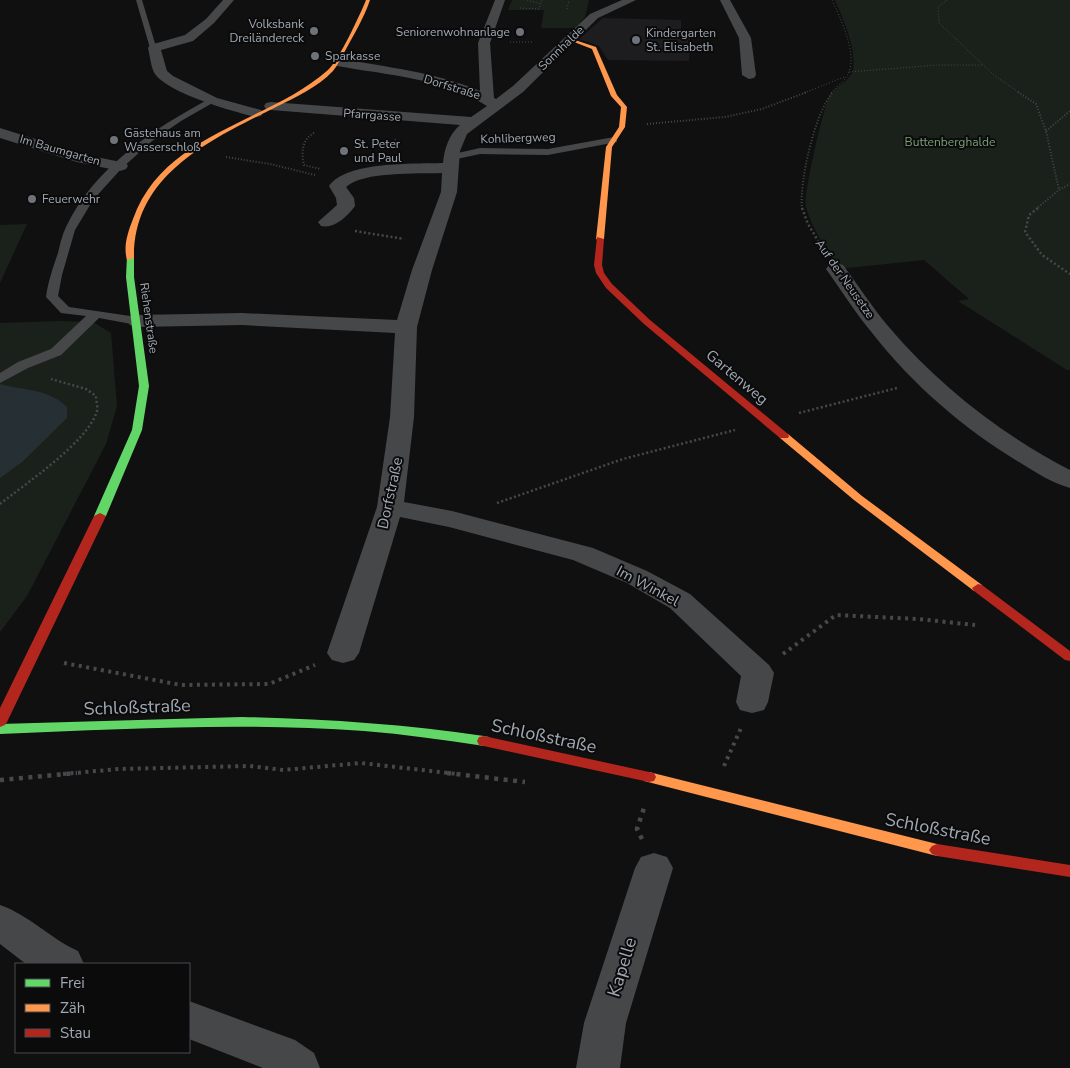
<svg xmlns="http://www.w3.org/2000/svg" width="1070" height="1068" font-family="'Nunito Sans',sans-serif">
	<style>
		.built { fill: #1d1d1f }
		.green { fill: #1a211b }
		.water { fill: #263034 }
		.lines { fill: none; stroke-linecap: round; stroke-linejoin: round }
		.path-far4 { stroke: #46484b; stroke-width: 1; stroke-dasharray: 1 2; stroke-linecap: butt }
		.path-far3 { stroke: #46484b; stroke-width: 2; stroke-dasharray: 1 2; stroke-linecap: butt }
		.path-far2 { stroke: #46484b; stroke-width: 2.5; stroke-dasharray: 2 2.5; stroke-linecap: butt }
		.path-far1 { stroke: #46484b; stroke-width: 4; stroke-dasharray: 3 4.5; stroke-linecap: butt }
		.path { stroke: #46484b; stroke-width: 4.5; stroke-dasharray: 4 5.5; stroke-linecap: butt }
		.lane { fill: #454749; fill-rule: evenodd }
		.street { fill: #454749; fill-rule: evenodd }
		.fast { fill: #63d668; fill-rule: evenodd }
		.slow { fill: #ff974d; fill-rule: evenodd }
		.jam { fill: #b3261e; fill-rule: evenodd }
		.poi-dot { fill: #6e737a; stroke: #0b0b0c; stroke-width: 2 }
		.labels { text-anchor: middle; stroke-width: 4; stroke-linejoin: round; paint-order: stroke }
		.far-poi-label { font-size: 12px; fill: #a0a9b3; stroke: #0b0b0c; text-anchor: start }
		.far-street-label { font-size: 12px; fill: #a0a9b3; stroke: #0b0b0c }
		.far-park-label { font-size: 12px; fill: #7a9f76; stroke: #0b0b0c }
		.street-label { font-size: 15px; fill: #a0a9b3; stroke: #0b0b0c }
		.near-street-label { font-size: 18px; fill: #a0a9b3; stroke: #0b0b0c }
	</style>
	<rect width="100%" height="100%" fill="#101011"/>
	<!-- built -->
	<polygon class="built" points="603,18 681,20 681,32 690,34 689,61 608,60 599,46 579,39"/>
	<!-- green -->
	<g class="green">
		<polygon points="512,0 589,0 585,17 576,28 541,28 544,10 508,10"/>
		<path d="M835,0H1070V370H1067L958,301L969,299L924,260L838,269C827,249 812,229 806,207C803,196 823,108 830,95C836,86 851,80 853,70C857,50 843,18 835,0Z"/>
		<polygon points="27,224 0,283 0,225"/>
		<polygon points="58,321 93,322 111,333 117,406 106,444 27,596 0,632 0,323"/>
	</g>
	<!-- water -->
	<path class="water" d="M0,384C24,391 48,388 67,407V418L22,462L0,478Z"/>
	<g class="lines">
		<!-- path-far4 -->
		<g class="path-far4">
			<polyline points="527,0 541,4"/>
			<polyline points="947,0 938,7 939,23 995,76 1020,93"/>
			<polyline points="520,8 539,9 542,0"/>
			<polyline points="567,9 569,0"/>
			<polyline points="510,42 534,42"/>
			<polyline points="849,72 938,65 983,65"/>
			<polyline points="804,93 844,77"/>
			<path d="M831,93C837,86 846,80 849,72C857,53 840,17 832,0"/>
		</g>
		<!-- path-far3 -->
		<g class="path-far3">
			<polyline points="1018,92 1036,104 1046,131 1059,190"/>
			<polyline points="647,124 725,117 762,109 807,92"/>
			<polyline points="1046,131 1070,111"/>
			<path d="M314,133C302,139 301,153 304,165L320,169"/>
			<polyline points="387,148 389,143 397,139"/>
			<polyline points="226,157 270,164 315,175"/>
			<path d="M802,209C799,182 815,112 833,92"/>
			<polyline points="1036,209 1059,190 1070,184"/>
		</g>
		<!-- path-far2 -->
		<g class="path-far2">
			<polyline points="802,208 808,224 823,249"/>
			<polyline points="1038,208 1029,215 1025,232 1042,255 1070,274"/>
			<polyline points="355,231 404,239"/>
			<polyline points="799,413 897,388"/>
			<polyline points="497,503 623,459 735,430"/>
			<path d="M0,504C25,484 88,442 97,411C98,407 96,401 96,396L86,389L51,379"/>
		</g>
		<!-- path-far1 -->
		<g class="path-far1">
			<polyline points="783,654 836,615 918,619 975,625"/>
			<polyline points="64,663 181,685 269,684 315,665"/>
			<polyline points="724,766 741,728"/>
			<polyline points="63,774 119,769 250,766 283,770 361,763 457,774"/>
		</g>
		<!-- path -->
		<g class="path">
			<polyline points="447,773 525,782"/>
			<polyline points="0,780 77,773"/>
			<polyline points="642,839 637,829 644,808"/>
		</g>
		<!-- lane -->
		<g class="lane">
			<polygon points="136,0 142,0 157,50 150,48"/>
			<path d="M209,99L216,101L181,121L152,141L121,169L93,200L75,230L62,275L58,296L69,307L137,317L143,321L141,324L137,325L99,318L61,355L28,368L0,383V373L18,362L51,349L86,316L61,313L46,297C48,282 53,267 58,253C60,244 62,235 66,227C94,168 153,129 209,99Z"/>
			<polygon points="614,137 617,138 617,142 548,155 480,154 452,160 447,157 449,155 480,148 548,149"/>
		</g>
		<!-- street -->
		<g class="street">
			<path d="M223,0H234L214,23L193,41L161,50L167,71L173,76L217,98L261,110L263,113L261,116L256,117C234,112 168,93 155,74C151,68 150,56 148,48L150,45L185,35L206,19Z"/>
			<path d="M495,0H505L490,43L494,98L496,99L513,86L590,14L622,0H636L598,18L523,92L467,134L460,151L457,192L432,270L417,327L414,417L404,502L452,511L593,548L647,571L690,594L769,665L774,673L768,702L764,710L752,713L740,710L736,702L741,676L670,608L627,583L573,560L449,527L400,517L359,653L354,660L343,663L332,660L327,653L377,507L390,417L395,333L242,325L137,327L130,325L127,321L130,317L137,315L242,313L397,320L412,270L441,192L442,173C418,174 364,171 346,187L354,198L355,206C347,217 334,229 321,226L318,222L337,205L336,198L329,186C346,161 415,164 443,163C444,150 449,134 460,125L271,110L266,109L264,106L266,103L271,102L471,117L487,106C443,78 387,75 337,66L331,62L337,58C385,67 435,72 480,91L478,43Z"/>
			<polygon points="720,0 730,0 751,38 756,75 754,78 749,79 742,75 739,38"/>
			<polygon points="0,128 86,155 126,163 128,166 126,169 120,171 77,162 0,138"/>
			<path d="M836,263L843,265C858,285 872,307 888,326C939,386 1001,434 1070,470V488C1052,483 1035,472 1019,462C964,429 913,385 873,334C856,314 842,291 826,269L829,265Z"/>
			<polygon points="654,853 667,857 673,868 626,1023 620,1068 576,1068 584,1023 635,868 641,857"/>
			<path d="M0,905C29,915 51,939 78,951L84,964H26L0,944Z"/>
			<polygon points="189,1001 295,1040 314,1053 320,1068 263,1068 189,1039"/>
		</g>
		<!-- fast -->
		<g class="fast">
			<polygon points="127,256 134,258 134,277 149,386 142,430 106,516 100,519 94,516 132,430 139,386 126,277"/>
			<path d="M242,717C324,719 403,724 484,736L489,737L491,741L489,745L484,746C444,740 404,734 364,731C243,722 121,729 0,734V724Z"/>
		</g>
		<!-- slow -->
		<g class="slow">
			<path d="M366,0H370C364,18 354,34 345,51C341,57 338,65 333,71C318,87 296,97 276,107C211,140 133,174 134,258L127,260C123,246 128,232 133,219C164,132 267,124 328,70C339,60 360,15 366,0Z"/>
			<polygon points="569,38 596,47 617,95 627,107 625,127 612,147 604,239 600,241 596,239 606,147 619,127 621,107 611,96 592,49 569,40"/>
			<polygon points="784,433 788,434 862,496 982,585 984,588 982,591 974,591 854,500 780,438 779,436"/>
			<polygon points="649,772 937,844 942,846 945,850 942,854 937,856 644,781 642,777 644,773"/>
		</g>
		<!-- jam -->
		<g class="jam">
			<polygon points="597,237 604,239 602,265 604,273 612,284 650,320 788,434 789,436 788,438 780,438 644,324 606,288 596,273 594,265"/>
			<polygon points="100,513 106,516 7,722 5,725 0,727 0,708 94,516"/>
			<polygon points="978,584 982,585 1070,651 1070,661 1065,660 974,591 972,588"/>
			<polygon points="484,736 649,772 654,773 656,777 654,781 649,782 479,745 477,741 479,737"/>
			<polygon points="937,844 1070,865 1070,877 937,856 932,854 929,850 932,846"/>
		</g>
	</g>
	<!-- markers -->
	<g class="poi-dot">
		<circle cx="314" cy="31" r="5"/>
		<circle cx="520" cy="32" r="5"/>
		<circle cx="636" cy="40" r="5"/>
		<circle cx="315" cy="56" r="5"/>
		<circle cx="114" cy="140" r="5"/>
		<circle cx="344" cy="151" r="5"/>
		<circle cx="32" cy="199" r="5"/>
	</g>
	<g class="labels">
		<!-- far-poi labels -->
		<g class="far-poi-label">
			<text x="304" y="28" text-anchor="end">Volksbank<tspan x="304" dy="14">Dreiländereck</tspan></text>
			<text x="510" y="36" text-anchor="end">Seniorenwohnanlage</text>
			<text x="646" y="37">Kindergarten<tspan x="646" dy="14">St. Elisabeth</tspan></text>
			<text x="325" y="60">Sparkasse</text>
			<text x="124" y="137">Gästehaus am<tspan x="124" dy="14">Wasserschloß</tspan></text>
			<text x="354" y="148">St. Peter<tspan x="354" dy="14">und Paul</tspan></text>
			<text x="42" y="203">Feuerwehr</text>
		</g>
		<!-- far-street labels -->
		<g class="far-street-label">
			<text transform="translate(561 48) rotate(-44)" y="4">Sonnhalde</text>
			<text transform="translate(452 87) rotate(17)" y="4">Dorfstraße</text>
			<text transform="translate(372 115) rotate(4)" y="4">Pfarrgasse</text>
			<text transform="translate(518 138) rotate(-2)" y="4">Kohlibergweg</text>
			<text transform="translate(60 150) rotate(16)" y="4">Im Baumgarten</text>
			<text transform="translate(845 279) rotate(55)" y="4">Auf der Neusetze</text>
			<text transform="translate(149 318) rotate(82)" y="4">Riehenstraße</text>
		</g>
		<!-- far-park labels -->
		<g class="far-park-label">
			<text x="950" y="146">Buttenberghalde</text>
		</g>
		<!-- street labels -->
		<g class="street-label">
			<text transform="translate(737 377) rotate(40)" y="5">Gartenweg</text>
			<text transform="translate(390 493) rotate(-78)" y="5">Dorfstraße</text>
			<text transform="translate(648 586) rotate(28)" y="5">Im Winkel</text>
		</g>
		<!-- near-street labels -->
		<g class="near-street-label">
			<text transform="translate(137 707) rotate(-2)" y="6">Schloßstraße</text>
			<text transform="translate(544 736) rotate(12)" y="6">Schloßstraße</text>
			<text transform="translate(938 829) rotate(11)" y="6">Schloßstraße</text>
			<text transform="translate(622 967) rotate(-73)" y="6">Kapelle</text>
		</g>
	</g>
	<!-- legend -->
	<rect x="15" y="963" width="175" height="90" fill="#0b0b0c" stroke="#474a4f"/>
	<rect x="25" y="979" width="25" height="8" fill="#63d668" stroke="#474a4f"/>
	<text x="60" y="988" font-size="15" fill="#a0a9b3">Frei</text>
	<rect x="25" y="1004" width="25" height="8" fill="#ff974d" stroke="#474a4f"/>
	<text x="60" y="1013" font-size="15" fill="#a0a9b3">Zäh</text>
	<rect x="25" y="1029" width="25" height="8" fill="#b3261e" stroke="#474a4f"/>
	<text x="60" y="1038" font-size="15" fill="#a0a9b3">Stau</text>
</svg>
